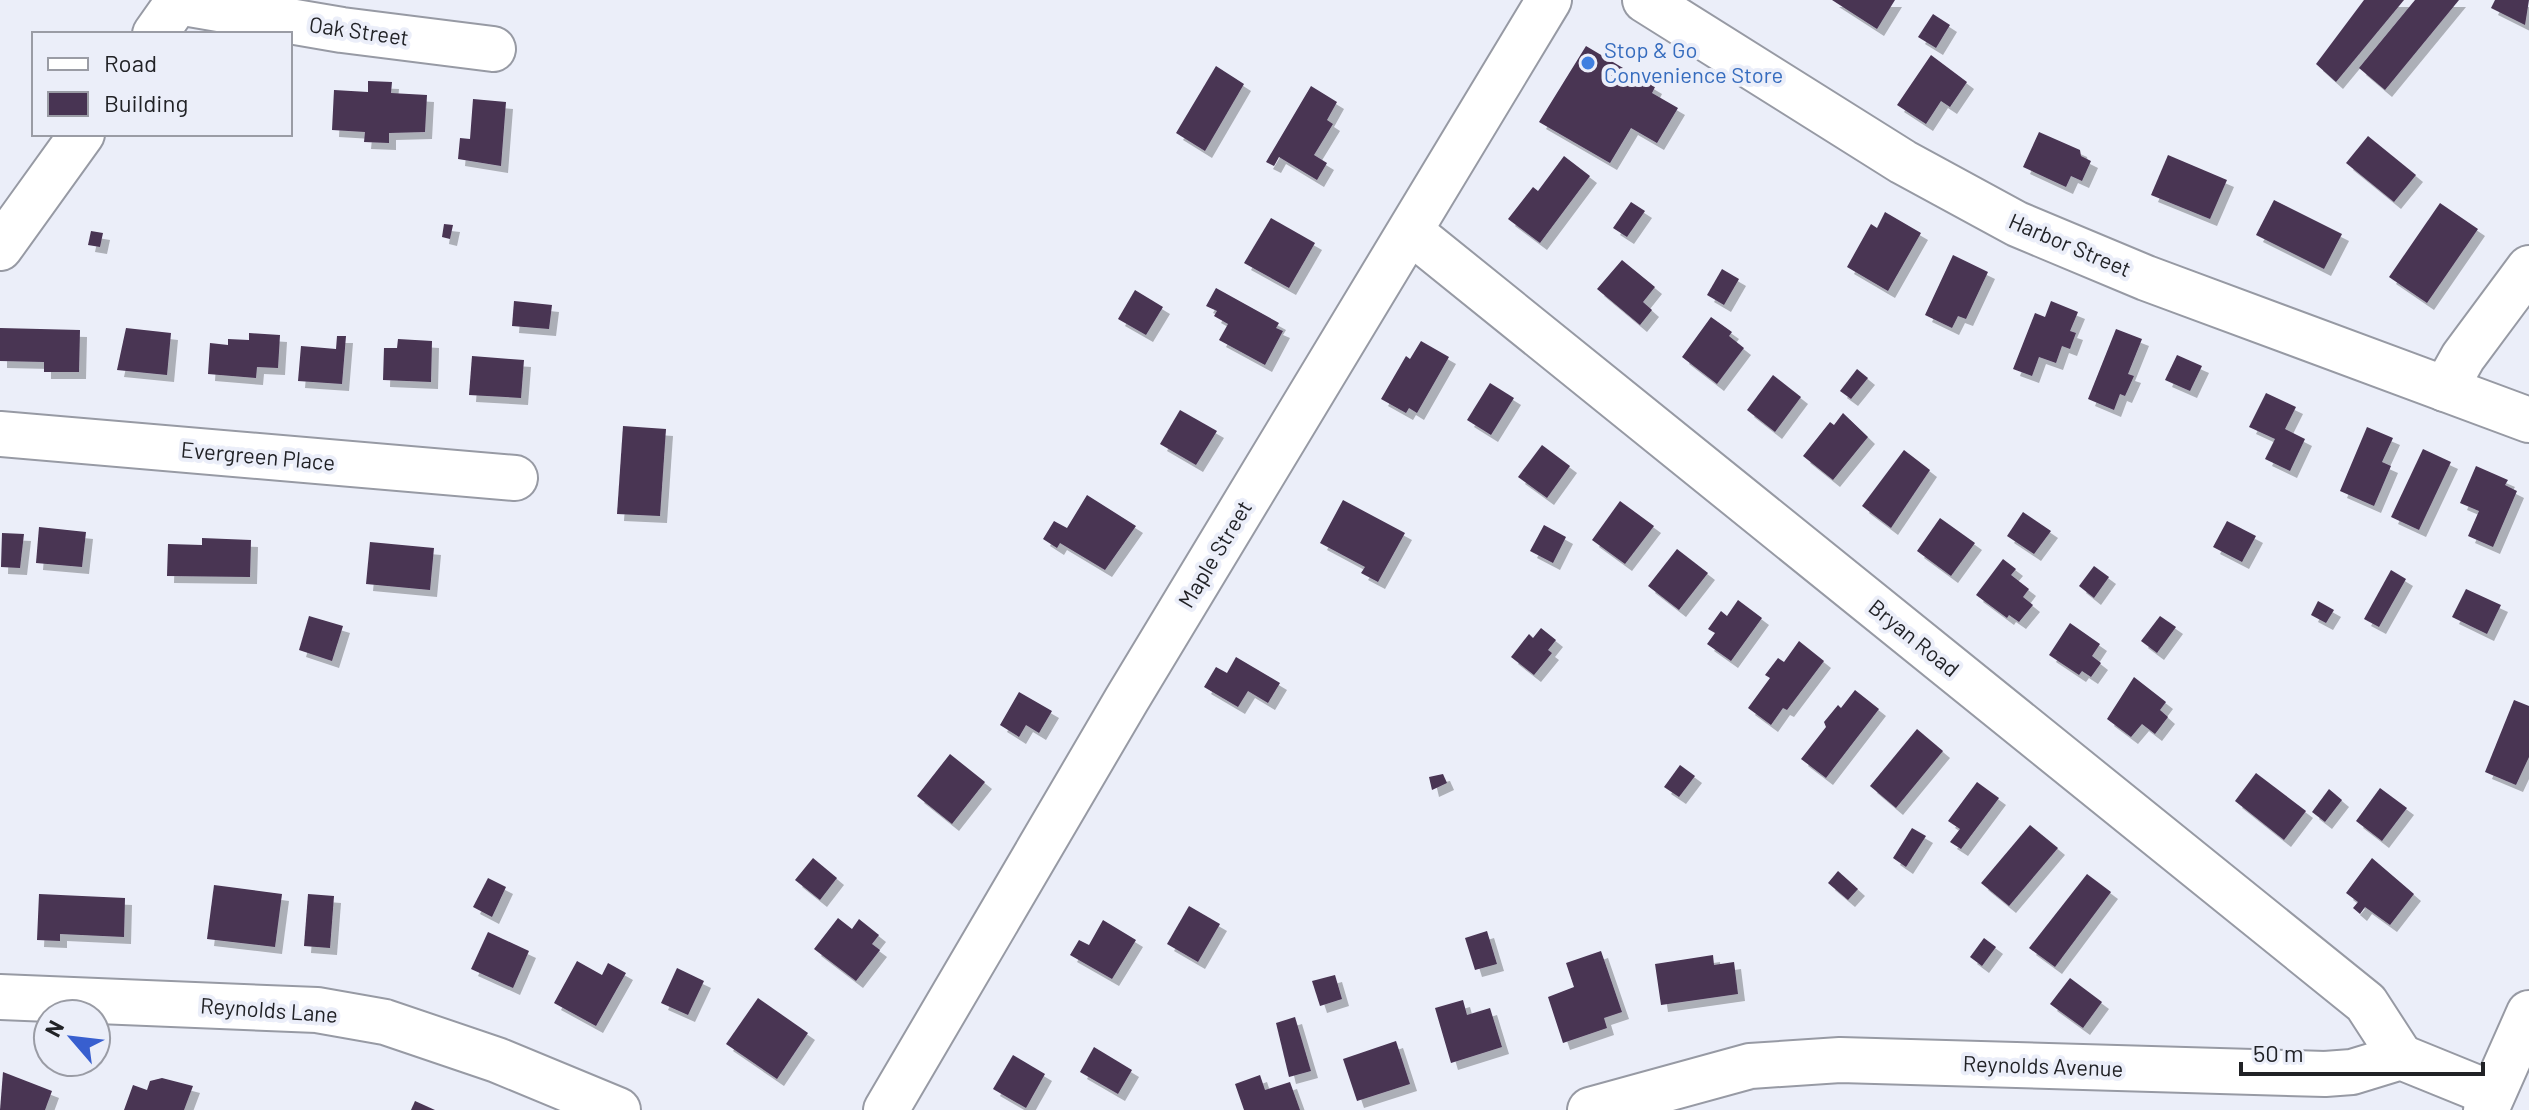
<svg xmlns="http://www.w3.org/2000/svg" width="2529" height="1110" font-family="Barlow,sans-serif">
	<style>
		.building { fill: #483453; filter: url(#shadow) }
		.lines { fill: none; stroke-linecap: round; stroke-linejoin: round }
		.minor-casing { stroke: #979aa4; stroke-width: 48 }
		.minor { stroke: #fff; stroke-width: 44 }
		.shop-dot { fill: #3f7fe0; stroke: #ebeef9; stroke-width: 3 }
		.labels { text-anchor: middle; stroke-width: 8; stroke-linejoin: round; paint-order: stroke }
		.street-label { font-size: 22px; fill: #212226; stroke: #ebeef9 }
		.shop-label { font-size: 22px; fill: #366cbe; stroke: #ebeef9; text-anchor: start }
	</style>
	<defs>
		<filter id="shadow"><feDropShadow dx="7" dy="7" stdDeviation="0" flood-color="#0004"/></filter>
	</defs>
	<rect width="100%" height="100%" fill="#ebeef9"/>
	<!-- building -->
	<g class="building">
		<polygon points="1832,0 1895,0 1877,29"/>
		<polygon points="2364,0 2404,0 2336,82 2316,64"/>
		<polygon points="2415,0 2459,0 2385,90 2359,68"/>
		<polygon points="2495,0 2529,0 2525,25 2491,8"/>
		<polygon points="1933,14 1950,25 1936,48 1918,37"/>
		<polygon points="1586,46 1655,87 1652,93 1678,108 1657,143 1631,128 1610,163 1539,122"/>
		<polygon points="1931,55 1967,82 1950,107 1941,101 1926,124 1897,105"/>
		<polygon points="1216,66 1244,84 1205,151 1176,133"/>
		<polygon points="368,81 392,82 391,93 427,95 425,132 389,133 389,143 364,142 365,132 332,130 334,90 368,92"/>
		<polygon points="1311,86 1337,102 1327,120 1333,124 1314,155 1327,163 1317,180 1279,157 1274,166 1266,162"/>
		<polygon points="473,99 506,102 501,166 458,159 460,138 470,139"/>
		<polygon points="2039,132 2080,150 2081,156 2091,161 2082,181 2071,176 2066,187 2023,167"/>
		<polygon points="2368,136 2416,175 2394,202 2346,163"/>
		<polygon points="2168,155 2227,180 2210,219 2151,195"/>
		<polygon points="1564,156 1590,176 1540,243 1508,219 1533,187 1538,191"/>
		<polygon points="2274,200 2342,234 2324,269 2256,235"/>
		<polygon points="1631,202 1645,211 1627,237 1613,228"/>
		<polygon points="2440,203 2478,229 2427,303 2389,277"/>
		<polygon points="1885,212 1921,233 1888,291 1847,267 1871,224 1877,228"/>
		<polygon points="1271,218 1315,243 1289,288 1244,263"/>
		<polygon points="444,224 453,225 450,239 442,237"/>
		<polygon points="91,231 103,233 100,247 88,245"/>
		<polygon points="1953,255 1988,272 1966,319 1958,316 1952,328 1925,315"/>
		<polygon points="1622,260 1655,287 1643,302 1652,310 1640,325 1597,289"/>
		<polygon points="1722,269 1739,279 1724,305 1707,295"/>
		<polygon points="1216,288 1279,323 1276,328 1283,331 1265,365 1219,340 1228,324 1214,316 1217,311 1206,306"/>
		<polygon points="1135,290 1163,307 1146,335 1118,319"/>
		<polygon points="514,301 552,305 549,329 512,326"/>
		<polygon points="2051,301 2078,312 2070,331 2076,333 2070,349 2062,346 2056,363 2039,357 2032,376 2013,369 2035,313 2045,317"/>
		<polygon points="1711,317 1732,332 1729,336 1744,348 1717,384 1682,357"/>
		<polygon points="0,328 80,330 79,372 44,372 44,362 0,361"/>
		<polygon points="126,328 171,333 167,375 117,370"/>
		<polygon points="2116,329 2142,339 2128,374 2134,376 2125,396 2120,394 2114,410 2088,399"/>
		<polygon points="249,333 280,335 278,368 257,367 256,378 208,374 210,343 228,345 228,339 249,340"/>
		<polygon points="337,336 346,336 342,384 298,381 301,346 336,349"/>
		<polygon points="398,339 432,341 431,382 383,380 384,348 397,348"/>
		<polygon points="1421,341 1449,357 1417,413 1409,408 1406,413 1381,399 1406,356 1410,359"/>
		<polygon points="2177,355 2202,366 2190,391 2165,380"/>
		<polygon points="472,356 524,360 521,398 469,395"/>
		<polygon points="1857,369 1868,378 1851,399 1840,391"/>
		<polygon points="1773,375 1801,397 1775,432 1747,410"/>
		<polygon points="1490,383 1514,398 1491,435 1467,420"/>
		<polygon points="2266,393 2296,407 2285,429 2305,439 2290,471 2265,459 2275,439 2249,427"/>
		<polygon points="1180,410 1217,431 1196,465 1160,444"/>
		<polygon points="1843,413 1868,437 1833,480 1803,456 1830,422 1834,425"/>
		<polygon points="623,426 666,429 660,516 617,514"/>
		<polygon points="2367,427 2393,438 2382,462 2391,466 2374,506 2340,491"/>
		<polygon points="1542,445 1570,466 1547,498 1518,477"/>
		<polygon points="2423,449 2451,462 2419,530 2391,517"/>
		<polygon points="1904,450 1930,470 1891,528 1862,506"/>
		<polygon points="2476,466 2508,480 2505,485 2517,491 2493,547 2468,536 2479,511 2460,503"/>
		<polygon points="1087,495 1136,526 1105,570 1060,543 1057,548 1043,539 1054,521 1067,528"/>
		<polygon points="1343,500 1405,533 1378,582 1361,573 1365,567 1320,543"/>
		<polygon points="1620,501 1654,526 1625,564 1592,540"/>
		<polygon points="2023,512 2051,531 2034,554 2007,536"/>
		<polygon points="1940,518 1975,543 1951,576 1917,551"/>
		<polygon points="2227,521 2256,536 2242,562 2213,547"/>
		<polygon points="1544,525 1566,537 1553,563 1530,551"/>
		<polygon points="39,527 86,532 82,567 36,563"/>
		<polygon points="2,533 24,534 20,568 1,567"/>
		<polygon points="202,538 251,540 250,577 167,576 168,544 202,545"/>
		<polygon points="370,542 434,548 430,590 366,584"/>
		<polygon points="1677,549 1708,573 1679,610 1648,586"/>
		<polygon points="2003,559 2016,569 2011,575 2029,589 2023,597 2033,605 2019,622 2009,615 2007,618 1976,595"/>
		<polygon points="2094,566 2109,577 2094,598 2079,586"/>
		<polygon points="2391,570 2406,579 2379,627 2364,619"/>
		<polygon points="2466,589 2501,605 2487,634 2452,617"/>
		<polygon points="1738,600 1762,618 1731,661 1707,644 1715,633 1708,629 1721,611 1727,616"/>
		<polygon points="2318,601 2334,610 2326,623 2311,615"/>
		<polygon points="309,616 343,626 332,661 299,650"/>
		<polygon points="2160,616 2176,627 2157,653 2141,641"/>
		<polygon points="2070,623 2100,644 2092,656 2101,663 2091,677 2082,671 2079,675 2049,655"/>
		<polygon points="1541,628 1556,640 1548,650 1552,653 1534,675 1511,657 1529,634 1533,638"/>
		<polygon points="1799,641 1824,661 1787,710 1783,708 1771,725 1748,708 1770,678 1765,675 1778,658 1784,662"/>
		<polygon points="1236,657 1280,683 1268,703 1248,691 1238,707 1204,687 1216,667 1227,673"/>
		<polygon points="2134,677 2166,702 2160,710 2168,717 2155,734 2142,724 2131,737 2107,719"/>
		<polygon points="1855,690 1879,709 1826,778 1801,759 1826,727 1824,722 1838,705 1841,708"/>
		<polygon points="1019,692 1052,711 1039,733 1026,725 1019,737 1000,725"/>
		<polygon points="2514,700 2529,706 2529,757 2516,785 2485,772"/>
		<polygon points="1917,729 1943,751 1896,808 1870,786"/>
		<polygon points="950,754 985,782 952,824 917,796"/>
		<polygon points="1680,765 1695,776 1679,797 1664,787"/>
		<polygon points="2256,773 2306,811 2284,840 2235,801"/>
		<polygon points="1443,774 1447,783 1432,790 1429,777"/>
		<polygon points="1977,782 1999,798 1961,849 1950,842 1960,829 1948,821"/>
		<polygon points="2380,788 2407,808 2382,841 2356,821"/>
		<polygon points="2329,789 2342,800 2325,822 2312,812"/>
		<polygon points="2030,825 2058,848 2009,906 1981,883"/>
		<polygon points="1912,828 1926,836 1906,867 1893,858"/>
		<polygon points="813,858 837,878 820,900 795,880"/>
		<polygon points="2372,858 2414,894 2390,925 2365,907 2360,914 2353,908 2358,902 2346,893"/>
		<polygon points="1838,871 1858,889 1848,900 1828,883"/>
		<polygon points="2087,874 2111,892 2055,967 2029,948"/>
		<polygon points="488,878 506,887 492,917 473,907"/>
		<polygon points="214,885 282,894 275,947 207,939"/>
		<polygon points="39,894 125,898 124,937 60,934 60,941 37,940"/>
		<polygon points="308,894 334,896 330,948 304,946"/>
		<polygon points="1189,906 1220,924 1198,962 1167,944"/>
		<polygon points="838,918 852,929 859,919 879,935 872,944 880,950 856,981 814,949"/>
		<polygon points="1103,920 1136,940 1112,979 1070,955 1079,940 1089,945"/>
		<polygon points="1487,931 1497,964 1475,970 1465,938"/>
		<polygon points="488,932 529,951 513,988 471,969"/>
		<polygon points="1984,938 1996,947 1982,966 1970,957"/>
		<polygon points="1601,951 1622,1012 1604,1018 1607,1028 1563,1043 1548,997 1574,987 1566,963"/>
		<polygon points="1713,955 1714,965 1734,962 1738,994 1661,1005 1655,964"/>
		<polygon points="577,961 602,975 608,963 626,973 596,1026 554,1003"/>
		<polygon points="677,968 704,981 688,1015 661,1003"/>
		<polygon points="1335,975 1342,999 1320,1006 1312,981"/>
		<polygon points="2070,978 2102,1002 2083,1028 2050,1004"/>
		<polygon points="758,998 808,1033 777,1079 726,1044"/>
		<polygon points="1463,1000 1467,1015 1490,1008 1502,1047 1451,1063 1435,1008"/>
		<polygon points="1295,1017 1311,1071 1289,1077 1276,1023"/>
		<polygon points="1396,1041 1410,1084 1357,1101 1343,1059"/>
		<polygon points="1094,1047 1132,1070 1118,1094 1080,1072"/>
		<polygon points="1013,1055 1045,1074 1026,1108 993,1089"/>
		<polygon points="3,1072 52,1091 45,1110 0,1110"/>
		<polygon points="1260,1075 1265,1090 1290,1082 1300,1110 1244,1110 1235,1084"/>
		<polygon points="162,1078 193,1086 184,1110 124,1110 133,1085 147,1090 150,1081"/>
		<polygon points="415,1101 435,1110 411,1110"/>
	</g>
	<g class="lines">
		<defs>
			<g id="minor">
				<polyline points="1645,0 1903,162 2017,224 2146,278 2529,420"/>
				<polyline points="178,2 342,30 493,49"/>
				<polyline points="155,34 179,0"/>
				<polyline points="1411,232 2366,1003 2401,1057"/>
				<polyline points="0,248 82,134"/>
				<polyline points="2445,389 2463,357 2529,268"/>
				<polyline points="0,434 515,478"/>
				<polyline points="0,997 317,1010 385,1022 497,1060 618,1110"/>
				<polyline points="886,1110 1127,699 1549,0"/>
				<polyline points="1590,1110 1750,1066 1840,1060 2325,1074 2352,1072 2401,1057 2492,1094"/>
				<polyline points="2486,1110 2529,1013"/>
			</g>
		</defs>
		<!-- minor casing -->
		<use href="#minor" class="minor-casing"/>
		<!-- minor -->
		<use href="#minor" class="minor"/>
	</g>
	<!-- markers -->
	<circle class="shop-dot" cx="1588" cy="63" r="8"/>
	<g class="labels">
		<!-- street labels -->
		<g class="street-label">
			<text transform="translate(359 31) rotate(8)" y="8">Oak Street</text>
			<text transform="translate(2070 245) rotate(23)" y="8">Harbor Street</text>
			<text transform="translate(258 456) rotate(5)" y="8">Evergreen Place</text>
			<text transform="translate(1215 554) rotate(-59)" y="8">Maple Street</text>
			<text transform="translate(1914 638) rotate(39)" y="8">Bryan Road</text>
			<text transform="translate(269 1010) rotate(4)" y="8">Reynolds Lane</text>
			<text transform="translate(2043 1066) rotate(2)" y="8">Reynolds Avenue</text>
		</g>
		<!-- shop labels -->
		<g class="shop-label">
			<text x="1604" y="58">Stop &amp; Go<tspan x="1604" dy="25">Convenience Store</tspan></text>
		</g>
	</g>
	<!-- legend -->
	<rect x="32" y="32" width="260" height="104" fill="#ebeef9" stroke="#9a9ca5" stroke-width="2"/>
	<rect x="48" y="58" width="40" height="12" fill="#ffffff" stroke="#9a9ca5" stroke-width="2"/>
	<text x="104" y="72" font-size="24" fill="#212226">Road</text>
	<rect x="48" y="92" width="40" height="24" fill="#483453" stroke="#9a9ca5" stroke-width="2"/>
	<text x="104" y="112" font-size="24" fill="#212226">Building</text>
	<!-- north arrow -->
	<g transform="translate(72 1038) rotate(298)"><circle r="38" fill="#ebeef9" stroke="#9a9ca5" stroke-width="2"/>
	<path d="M0-6L14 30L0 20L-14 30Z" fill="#385fcf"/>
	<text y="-12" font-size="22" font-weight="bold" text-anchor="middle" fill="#212226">N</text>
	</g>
	<!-- scale -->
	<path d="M2241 1062v12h242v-12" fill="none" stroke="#212226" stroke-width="4"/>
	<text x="2253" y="1062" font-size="24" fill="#212226" stroke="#ebeef9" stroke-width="6" paint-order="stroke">50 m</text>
</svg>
